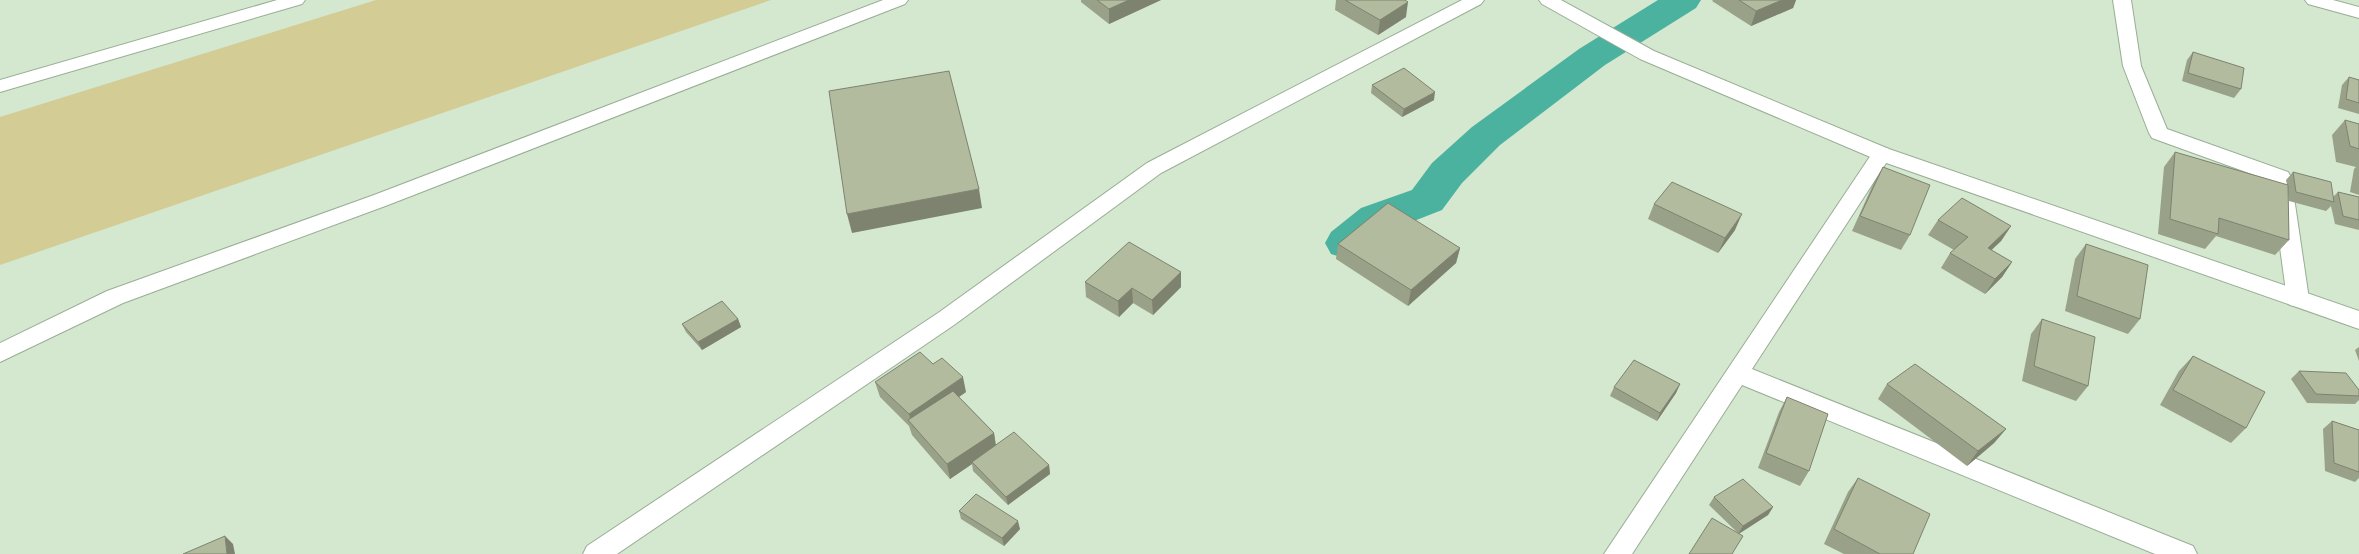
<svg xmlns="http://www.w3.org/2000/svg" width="2359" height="554" font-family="Rubik,sans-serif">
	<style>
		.green { fill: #d3cc94 }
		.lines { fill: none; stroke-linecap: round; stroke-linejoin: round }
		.canal { fill: #4ab29e; fill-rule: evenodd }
		.service-casing { stroke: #99ad95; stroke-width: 2 }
		.minor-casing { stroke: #99ad95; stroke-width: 2 }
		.secondary-casing { stroke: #99ad95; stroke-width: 2 }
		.service { fill: #fff; fill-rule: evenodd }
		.minor { fill: #fff; fill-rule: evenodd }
		.secondary { fill: #fff; fill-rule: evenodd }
		.wall { fill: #9aa189 }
		.shaded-wall { fill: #7d836f }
		.building { fill: #b3bb9f; stroke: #7d836f }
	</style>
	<rect width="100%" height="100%" fill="#d3e8cf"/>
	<!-- green -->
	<polygon class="green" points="376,0 771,0 0,265 0,117"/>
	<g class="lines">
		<!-- canal -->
		<polygon class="canal" points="1658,0 1701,0 1696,8 1605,65 1500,145 1462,183 1442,210 1391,230 1363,254 1347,259 1331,254 1325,243 1331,232 1361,208 1412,190 1432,163 1472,127 1579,49"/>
		<defs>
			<polygon id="service" points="277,0 305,0 302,4 0,92 0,80"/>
			<g id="minor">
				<polygon points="1462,0 1484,0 1481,4 1161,173 954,325 617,554 583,554 587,546 938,313 1147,163"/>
				<polygon points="2113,0 2131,0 2141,66 2167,129 2288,172 2291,177 2309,299 2306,305 2298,307 2290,305 2287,299 2271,181 2152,138 2149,133 2123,66"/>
				<polygon points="2305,0 2333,0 2359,7 2359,18 2308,4"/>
				<polygon points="1882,147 1889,149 1892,154 1752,369 2193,546 2197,554 2155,554 1742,385 1632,554 1604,554 1875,149"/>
			</g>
			<g id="secondary">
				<polygon points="883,0 908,0 905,4 388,205 123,303 0,362 0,343 107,291 374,195"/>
				<polygon points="1539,0 1561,0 1654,51 1889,149 2359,311 2359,329 1875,159 1640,59 1542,4"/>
			</g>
		</defs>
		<!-- service casing -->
		<use href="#service" class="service-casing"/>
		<!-- minor casing -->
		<use href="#minor" class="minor-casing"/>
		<!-- secondary casing -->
		<use href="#secondary" class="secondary-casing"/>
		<!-- service -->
		<use href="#service" class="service"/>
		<!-- minor -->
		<use href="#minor" class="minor"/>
		<!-- secondary -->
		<use href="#secondary" class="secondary"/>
	</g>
	<!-- wall -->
	<g class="wall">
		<polygon points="1081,0 1161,0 1109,24 1081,2"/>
		<polygon points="1336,0 1405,0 1406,17 1378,35 1335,10"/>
		<polygon points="1713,0 1796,0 1793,8 1751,26 1712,1"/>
		<polygon points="2193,52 2241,89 2234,98 2182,81 2187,60"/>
		<polygon points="2349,77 2359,80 2359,114 2338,108 2342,85"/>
		<polygon points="1372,85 1434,100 1402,117 1371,93"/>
		<polygon points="2345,120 2359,124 2359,195 2350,192 2354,169 2356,167 2336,162 2332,135"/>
		<polygon points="2175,152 2287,185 2286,180 2293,172 2333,197 2338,192 2359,197 2359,230 2335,224 2331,206 2326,211 2289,201 2288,193 2289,240 2275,255 2216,236 2205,249 2158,234 2164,167"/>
		<polygon points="1883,167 1910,235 1901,250 1852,231 1874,182"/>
		<polygon points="1654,204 1735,230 1718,253 1648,219"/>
		<polygon points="1938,220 2011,226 2001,241 1991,250 2012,262 2002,277 1985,294 1941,268 1950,253 1954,250 1928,235"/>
		<polygon points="1338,244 1460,248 1456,263 1408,306 1336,259"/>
		<polygon points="2086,244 2140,319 2128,334 2065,311 2075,259"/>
		<polygon points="1181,272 1181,287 1153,315 1133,303 1119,317 1086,297 1085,282"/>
		<polygon points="738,319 741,327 702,350 686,332 682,324"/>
		<polygon points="2042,319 2088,386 2076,401 2022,381 2031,334"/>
		<polygon points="2359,347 2359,361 2355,350"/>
		<polygon points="2193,356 2246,428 2231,443 2160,405 2179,371"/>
		<polygon points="2299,371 2359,390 2359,400 2355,404 2307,403 2291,379"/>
		<polygon points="875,382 966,392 959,397 994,433 996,445 1049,465 1050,474 1008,505 973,471 972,464 950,479 912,435 909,426 880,397"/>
		<polygon points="1680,384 1676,393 1657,421 1610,396 1614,387"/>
		<polygon points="1887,384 2006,429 1994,443 1967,466 1878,399"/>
		<polygon points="1787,397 1809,471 1800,486 1758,468 1779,412"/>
		<polygon points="2332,421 2359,430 2359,478 2355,482 2325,471 2323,429"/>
		<polygon points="1858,478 1913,554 1844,554 1824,544 1848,492"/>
		<polygon points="1714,497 1773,507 1768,515 1739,534 1709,505"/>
		<polygon points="959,511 1020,529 1004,546 961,519"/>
	</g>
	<!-- shaded-wall -->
	<g class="shaded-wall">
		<polygon points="1129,0 1161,0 1109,24 1109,9"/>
		<polygon points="1782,0 1796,0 1793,8 1751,26 1756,11"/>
		<polygon points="1408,2 1406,17 1378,35 1380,20"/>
		<polygon points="1435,92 1434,100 1402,117 1404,109"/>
		<polygon points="979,189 982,208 852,233 847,214"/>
		<polygon points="1742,214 1735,230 1718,253 1725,238"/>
		<polygon points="2011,226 2001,241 1978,263 1988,248"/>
		<polygon points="1460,248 1456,263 1408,306 1411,290"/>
		<polygon points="2012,262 2002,277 1985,294 1995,279"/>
		<polygon points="1181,272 1181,287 1153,315 1152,300"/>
		<polygon points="1132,288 1133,303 1119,317 1118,301"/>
		<polygon points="738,319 741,327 702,350 698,342"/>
		<polygon points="963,377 966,392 914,428 912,425 909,414"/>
		<polygon points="1680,384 1676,393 1657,421 1660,413"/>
		<polygon points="2006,429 1994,443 1967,466 1978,451"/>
		<polygon points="994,433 996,448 972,462 972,464 950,479 947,464"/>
		<polygon points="1049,465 1050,474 1008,505 1006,497"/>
		<polygon points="1773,507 1768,515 1738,534 1743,526"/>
		<polygon points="1018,521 1020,529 1004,546 1002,538"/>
		<polygon points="225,536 233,544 235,554 227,554"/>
	</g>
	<!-- building -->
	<g class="building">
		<polygon points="1097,0 1129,0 1109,9"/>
		<polygon points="1345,0 1405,0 1408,2 1380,20"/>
		<polygon points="1739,0 1782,0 1756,11"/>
		<polygon points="2193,52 2244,68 2241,89 2188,73"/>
		<polygon points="1404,68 1435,92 1404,109 1372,85"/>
		<polygon points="949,71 979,189 847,214 829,91"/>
		<polygon points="2349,77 2359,80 2359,103 2346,99"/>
		<polygon points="2345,120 2359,124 2359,149 2350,146"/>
		<polygon points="2175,152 2288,185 2289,240 2219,218 2218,234 2170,219"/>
		<polygon points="1883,167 1930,185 1910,235 1860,216"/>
		<polygon points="2293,172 2331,182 2334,202 2296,192"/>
		<polygon points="1672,182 1742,214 1725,238 1654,204"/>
		<polygon points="2338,192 2359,197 2359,220 2343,216"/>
		<polygon points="1962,198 2011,226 1988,248 2012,262 1995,279 1950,253 1968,237 1938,220"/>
		<polygon points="1388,203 1460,248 1411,290 1338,244"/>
		<polygon points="1129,242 1181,272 1152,300 1132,288 1118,301 1085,282"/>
		<polygon points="2086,244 2148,265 2140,319 2077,296"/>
		<polygon points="722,301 738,319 698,342 682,324"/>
		<polygon points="2042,319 2095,337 2088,386 2034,366"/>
		<polygon points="920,352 933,364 942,358 963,377 909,414 875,382"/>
		<polygon points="2193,356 2265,392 2246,428 2173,390"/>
		<polygon points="1634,360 1680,384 1660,413 1614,387"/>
		<polygon points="1915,364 2006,429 1978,451 1887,384"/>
		<polygon points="2299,371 2346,373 2359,390 2359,396 2316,394"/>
		<polygon points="953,391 994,433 947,464 908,420"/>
		<polygon points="1787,397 1828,414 1809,471 1766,453"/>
		<polygon points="2332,421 2359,430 2359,472 2334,463"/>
		<polygon points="1014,432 1049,465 1006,497 972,462"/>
		<polygon points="1858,478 1930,514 1913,554 1880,554 1834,529"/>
		<polygon points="1743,479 1773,507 1743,526 1714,497"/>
		<polygon points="976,494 1018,521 1002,538 959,511"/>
		<polygon points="1712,518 1743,536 1732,554 1689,554"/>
		<polygon points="225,536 227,554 183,554"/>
	</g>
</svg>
